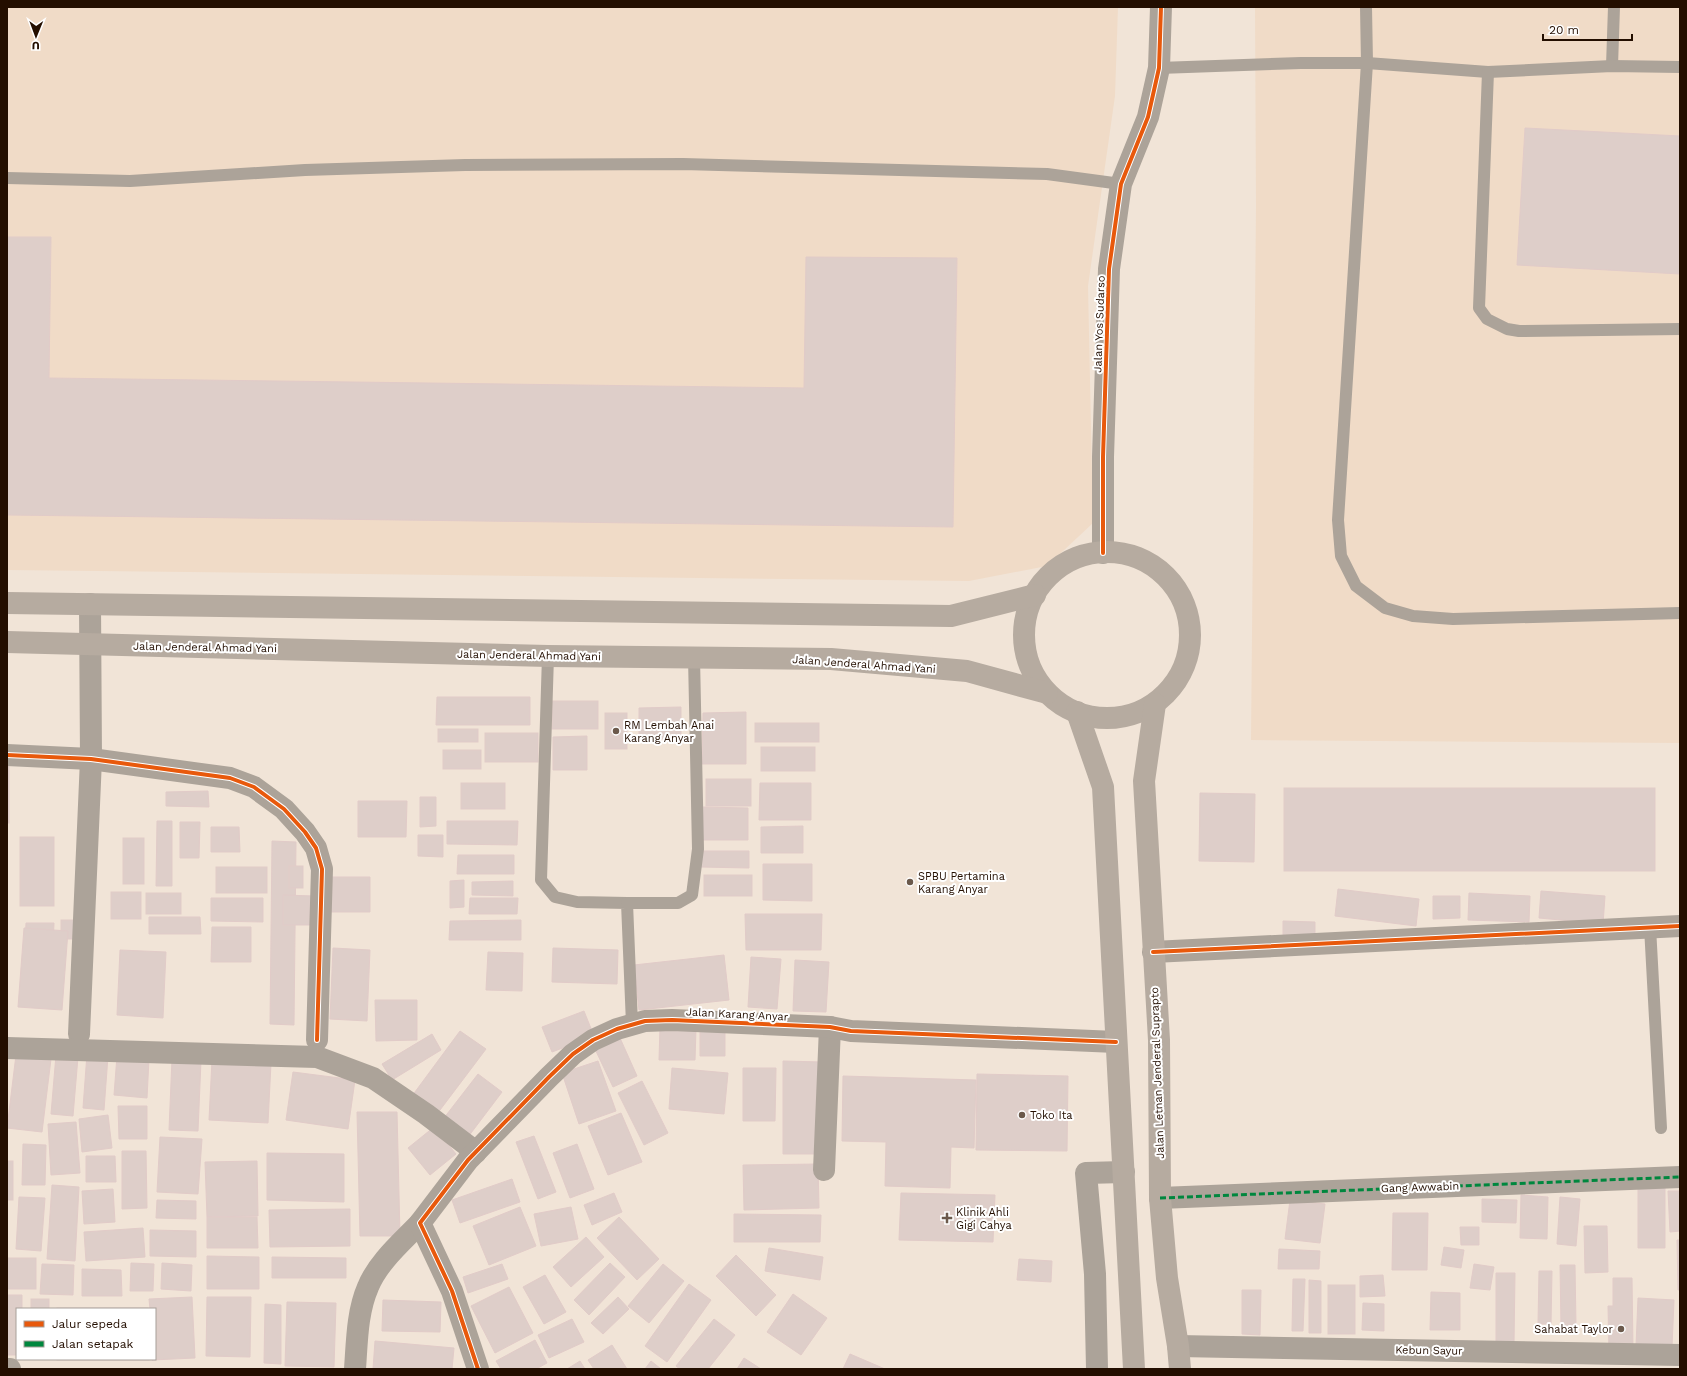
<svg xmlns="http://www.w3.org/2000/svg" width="1687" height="1376" font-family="'Work Sans',sans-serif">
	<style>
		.built { fill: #f0dbc7 }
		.building { fill: #decec9; stroke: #e1cbc8 }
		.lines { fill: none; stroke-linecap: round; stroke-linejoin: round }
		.lane { stroke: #aca399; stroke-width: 12 }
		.street { stroke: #aca399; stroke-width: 22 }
		.secondary { stroke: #b6aba0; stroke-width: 22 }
		.quiet { stroke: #00873e; stroke-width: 3; stroke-dasharray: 6 3; stroke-linecap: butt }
		.cycleway-casing { stroke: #fff; stroke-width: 6 }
		.cycleway { stroke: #e8590c; stroke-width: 4 }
		.poi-dot { fill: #6b594b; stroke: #fff; stroke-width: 1.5 }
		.labels { text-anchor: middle; stroke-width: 4; stroke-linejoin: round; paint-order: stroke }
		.street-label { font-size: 11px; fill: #230e00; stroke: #fff }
		.poi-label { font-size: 11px; fill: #230e00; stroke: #fff; text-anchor: start }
	</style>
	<rect width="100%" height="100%" fill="#f1e4d7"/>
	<!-- built -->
	<g class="built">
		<polygon points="7,7 1118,7 1115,96 1088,286 1093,523 1047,566 969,581 7,570"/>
		<polygon points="1255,7 1680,7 1680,743 1251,740 1256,206"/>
	</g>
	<!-- building -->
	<g class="building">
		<polygon points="1525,128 1680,136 1680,274 1517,265"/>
		<polygon points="7,237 51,237 49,378 804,388 806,257 957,258 953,527 7,515"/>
		<polygon points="437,697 530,697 530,725 436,725"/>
		<rect x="552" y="701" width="46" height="28"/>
		<polygon points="681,707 681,739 639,739 639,708"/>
		<polygon points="746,712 746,764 702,764 703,713"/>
		<rect x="605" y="713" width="22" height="36"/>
		<rect x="755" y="723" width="64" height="19"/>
		<rect x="438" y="729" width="40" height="13"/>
		<rect x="485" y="733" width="53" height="29"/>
		<polygon points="587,736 587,770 553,770 553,737"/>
		<rect x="761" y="747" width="54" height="24"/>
		<rect x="443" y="750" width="38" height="19"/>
		<rect x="7" y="766" width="2" height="57"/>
		<rect x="706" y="779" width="45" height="27"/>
		<rect x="461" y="783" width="44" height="26"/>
		<polygon points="760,783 811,783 811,820 759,820"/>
		<rect x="1284" y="788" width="371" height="83"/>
		<polygon points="208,791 209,807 166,806 166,792"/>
		<polygon points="1200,793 1255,794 1254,862 1199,861"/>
		<polygon points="420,797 436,797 436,826 420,827"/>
		<polygon points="358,801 407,801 406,837 358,837"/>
		<polygon points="702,807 748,808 748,840 702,840"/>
		<polygon points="157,821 172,821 172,886 156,886"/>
		<polygon points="447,821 518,821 517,845 447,844"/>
		<polygon points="180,822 200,822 199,858 180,858"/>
		<polygon points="803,826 803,853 761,853 761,827"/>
		<polygon points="211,827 239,827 240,852 211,852"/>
		<polygon points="418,835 443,835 443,857 418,856"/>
		<rect x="20" y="837" width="34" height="69"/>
		<rect x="123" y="838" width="21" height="46"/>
		<polygon points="272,841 296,842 294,1025 270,1024"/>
		<polygon points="700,851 749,851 749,868 701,867"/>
		<polygon points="458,855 514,855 514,874 457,874"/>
		<polygon points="763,864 812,864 812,901 763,900"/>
		<rect x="289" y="866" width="14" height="22"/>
		<rect x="216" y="867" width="51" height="26"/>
		<rect x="704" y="875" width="48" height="21"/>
		<polygon points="332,877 370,877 370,912 331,912"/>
		<polygon points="464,880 464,907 450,908 450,881"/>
		<polygon points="513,881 513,896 472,895 472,882"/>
		<polygon points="1338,889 1419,899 1416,926 1335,916"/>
		<polygon points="1541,891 1605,896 1603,924 1539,918"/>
		<rect x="111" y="892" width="30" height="27"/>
		<rect x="146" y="893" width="35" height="21"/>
		<polygon points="1469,893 1530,896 1529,922 1468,920"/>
		<polygon points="283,895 314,896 314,925 283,925"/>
		<polygon points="1433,896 1460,896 1460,918 1433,919"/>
		<polygon points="211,898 263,898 263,922 211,921"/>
		<polygon points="470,898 518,898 517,914 469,914"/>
		<polygon points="745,914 822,914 821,950 746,950"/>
		<polygon points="149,917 200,917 201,934 149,934"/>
		<rect x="61" y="920" width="18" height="19"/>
		<polygon points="521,920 521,940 449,940 450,921"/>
		<polygon points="1283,921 1315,922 1315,936 1283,935"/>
		<polygon points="26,923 54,923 53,945 25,945"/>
		<polygon points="212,927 251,927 251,962 211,962"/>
		<polygon points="24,928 68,931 62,1010 18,1007"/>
		<polygon points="333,948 370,950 367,1021 330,1019"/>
		<polygon points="553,948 618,950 617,984 552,982"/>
		<polygon points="120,950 166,952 163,1018 117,1015"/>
		<polygon points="488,952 523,953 522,991 486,990"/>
		<polygon points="724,955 729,1000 639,1010 634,965"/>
		<polygon points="751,957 781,959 777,1009 748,1007"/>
		<polygon points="795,960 829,962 826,1012 793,1011"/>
		<polygon points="375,1000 417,1000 417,1040 376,1041"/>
		<polygon points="584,1011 594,1036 552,1052 542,1027"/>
		<polygon points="660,1027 696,1028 695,1060 659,1060"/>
		<polygon points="725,1028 725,1056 700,1056 700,1029"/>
		<polygon points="460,1031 486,1049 437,1114 412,1096"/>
		<polygon points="432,1034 441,1050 392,1080 382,1064"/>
		<polygon points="620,1038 637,1076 613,1087 595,1049"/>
		<polygon points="87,1054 108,1056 104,1110 83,1108"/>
		<polygon points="16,1055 51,1059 42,1132 7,1128"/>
		<polygon points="56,1055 78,1057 73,1116 51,1114"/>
		<polygon points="117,1056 149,1059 147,1098 114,1095"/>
		<polygon points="172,1059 201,1060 198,1131 169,1130"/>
		<polygon points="212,1060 271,1063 268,1123 209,1120"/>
		<polygon points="598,1061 616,1111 579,1124 562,1073"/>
		<polygon points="783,1061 822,1062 821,1154 783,1154"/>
		<polygon points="672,1068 728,1073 724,1114 669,1109"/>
		<polygon points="743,1068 776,1068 775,1121 743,1121"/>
		<polygon points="293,1072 355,1080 348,1129 286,1120"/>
		<polygon points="478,1074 502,1092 468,1137 444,1118"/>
		<polygon points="977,1074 1068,1076 1067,1151 976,1150"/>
		<polygon points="843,1076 976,1080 974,1148 951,1147 950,1188 885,1186 886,1142 842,1141"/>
		<polygon points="642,1081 668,1133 644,1145 618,1093"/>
		<polygon points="118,1106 147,1106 147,1139 119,1139"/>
		<polygon points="357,1112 397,1112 400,1236 360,1236"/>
		<polygon points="621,1113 642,1162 608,1175 588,1126"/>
		<polygon points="108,1115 112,1148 82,1152 79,1119"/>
		<polygon points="76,1122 80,1173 51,1175 48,1124"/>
		<polygon points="434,1127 456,1154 430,1175 408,1148"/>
		<polygon points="534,1136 556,1192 538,1199 516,1142"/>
		<polygon points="160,1137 202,1139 198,1194 157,1192"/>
		<polygon points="23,1144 46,1145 45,1185 22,1185"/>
		<polygon points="577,1144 594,1189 570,1198 553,1153"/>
		<polygon points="122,1151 146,1151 147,1208 122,1209"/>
		<polygon points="267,1153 344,1154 344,1202 267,1200"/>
		<polygon points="86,1156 115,1156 116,1182 86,1182"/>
		<rect x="7" y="1161" width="6" height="39"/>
		<polygon points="257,1161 258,1216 207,1217 205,1162"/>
		<polygon points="818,1164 819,1208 744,1210 743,1165"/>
		<polygon points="512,1179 520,1202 460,1223 452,1200"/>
		<polygon points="52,1185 79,1187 75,1261 47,1259"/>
		<polygon points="1638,1186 1665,1187 1665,1248 1638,1248"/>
		<polygon points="113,1189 115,1222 84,1224 82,1191"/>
		<polygon points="1668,1191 1680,1191 1680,1231 1670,1232"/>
		<polygon points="614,1193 622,1212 592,1225 584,1205"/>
		<polygon points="901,1193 995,1195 993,1242 899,1240"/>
		<polygon points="1521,1195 1548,1197 1547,1239 1520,1238"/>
		<polygon points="19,1197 45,1198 41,1251 16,1249"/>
		<polygon points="1560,1197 1580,1199 1576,1246 1557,1244"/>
		<polygon points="1482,1199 1517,1200 1516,1223 1482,1222"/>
		<polygon points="157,1200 196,1201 196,1219 156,1218"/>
		<polygon points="1290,1200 1325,1204 1320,1243 1285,1239"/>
		<polygon points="520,1207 536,1246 489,1265 473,1226"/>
		<polygon points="571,1207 578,1239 541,1246 534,1214"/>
		<polygon points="350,1209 350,1246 270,1247 269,1210"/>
		<polygon points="1393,1213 1428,1213 1427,1270 1392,1270"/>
		<polygon points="734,1214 821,1215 820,1242 734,1242"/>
		<polygon points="207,1217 257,1217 258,1248 207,1248"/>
		<polygon points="619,1217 659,1259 637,1280 597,1238"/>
		<polygon points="1584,1226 1607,1226 1608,1272 1585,1273"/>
		<polygon points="1460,1227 1479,1227 1479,1245 1461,1245"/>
		<polygon points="143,1228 145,1257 86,1261 84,1232"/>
		<polygon points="150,1230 196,1231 196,1257 150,1256"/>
		<polygon points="586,1237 604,1257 571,1287 553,1267"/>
		<polygon points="1677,1240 1680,1240 1680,1290 1678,1290"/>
		<polygon points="1444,1247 1464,1250 1461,1268 1441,1265"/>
		<polygon points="769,1248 823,1257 820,1280 765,1271"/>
		<polygon points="1279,1249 1320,1251 1319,1269 1278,1269"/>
		<polygon points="736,1255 776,1295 756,1316 716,1276"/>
		<polygon points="207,1256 259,1257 259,1289 207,1289"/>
		<polygon points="272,1257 346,1258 346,1278 272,1278"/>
		<rect x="7" y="1258" width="29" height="31"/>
		<polygon points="1019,1259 1052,1261 1051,1282 1017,1280"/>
		<polygon points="131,1263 154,1264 153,1291 130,1291"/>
		<polygon points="162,1263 192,1265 191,1291 161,1289"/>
		<polygon points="610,1263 625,1277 589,1315 574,1300"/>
		<polygon points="42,1264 74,1265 73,1295 40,1294"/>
		<polygon points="502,1264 508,1279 468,1293 463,1277"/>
		<polygon points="663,1264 684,1281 649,1323 628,1306"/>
		<polygon points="1474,1264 1494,1267 1490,1290 1470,1288"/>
		<polygon points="1560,1265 1575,1265 1576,1326 1561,1327"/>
		<polygon points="82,1269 121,1270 122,1296 82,1296"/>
		<polygon points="1539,1271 1552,1271 1551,1324 1538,1324"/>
		<polygon points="1496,1273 1515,1273 1514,1343 1496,1343"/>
		<polygon points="545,1275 566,1312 544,1324 523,1287"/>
		<polygon points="1383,1275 1385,1296 1360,1297 1360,1276"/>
		<polygon points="1613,1278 1632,1278 1633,1351 1609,1351 1608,1306 1613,1306"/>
		<polygon points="1293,1279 1305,1279 1303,1331 1292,1331"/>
		<polygon points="1309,1280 1321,1281 1321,1333 1309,1333"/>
		<polygon points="689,1284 711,1300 667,1362 645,1346"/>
		<rect x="1328" y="1285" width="27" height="49"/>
		<polygon points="509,1287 533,1333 495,1353 471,1306"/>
		<polygon points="1242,1290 1261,1290 1260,1335 1242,1334"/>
		<polygon points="1431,1292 1460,1293 1460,1330 1430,1330"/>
		<polygon points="793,1294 827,1318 801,1355 767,1332"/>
		<polygon points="7,1295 22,1295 22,1309 17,1309 17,1355 7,1355"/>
		<polygon points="192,1297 195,1358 152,1360 155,1359 155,1309 150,1309 149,1299"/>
		<polygon points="207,1297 251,1297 250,1357 206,1356"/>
		<polygon points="618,1297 629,1309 603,1334 591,1323"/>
		<polygon points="1638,1298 1674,1300 1672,1347 1636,1346"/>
		<rect x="31" y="1299" width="18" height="10"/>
		<polygon points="383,1300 441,1302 440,1332 382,1331"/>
		<polygon points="287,1302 336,1303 334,1367 285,1366"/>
		<polygon points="1363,1303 1384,1304 1384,1331 1362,1330"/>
		<polygon points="265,1304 281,1305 281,1364 264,1363"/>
		<rect x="57" y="1308" width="91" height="1"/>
		<polygon points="572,1319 584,1342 549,1358 538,1335"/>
		<polygon points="714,1319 735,1335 708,1369 680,1369 676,1366"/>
		<polygon points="535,1340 547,1363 536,1369 501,1369 496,1361"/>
		<polygon points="375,1341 454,1348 452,1369 373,1369"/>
		<polygon points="612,1345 627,1369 594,1369 588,1360"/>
		<polygon points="850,1354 885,1369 843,1369"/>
		<polygon points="744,1358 761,1369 737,1369"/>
		<rect x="57" y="1359" width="92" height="1"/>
		<polygon points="580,1361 585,1369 567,1369"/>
		<polygon points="651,1361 661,1369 645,1369"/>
	</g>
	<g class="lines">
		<!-- lane -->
		<g class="lane">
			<polyline points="1366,7 1367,63 1338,520 1341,556 1356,586 1385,608 1413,616 1453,619 1680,613"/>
			<polyline points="1612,66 1614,7"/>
			<polyline points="1159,68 1301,63 1367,63 1488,72 1612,66 1680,67"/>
			<polyline points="1488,72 1479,308 1487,319 1507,329 1519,331 1680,329"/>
			<polyline points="7,178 130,181 305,170 465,165 683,164 1047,174 1121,184"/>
			<polyline points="548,656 541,880 555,897 577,902 627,903 632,1024"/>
			<polyline points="627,903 678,903 692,895 698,849 694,657"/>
			<polyline points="1650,927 1661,1128"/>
		</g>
		<!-- street -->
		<g class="street">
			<polyline points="1103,553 1103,457 1109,269 1121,184 1148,117 1159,68 1161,7"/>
			<polyline points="7,755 91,759 230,778 254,787 284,809 305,832 316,848 322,869 317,1040"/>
			<polyline points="1153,952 1680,926"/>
			<polyline points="79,1034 91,759 90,604"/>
			<polyline points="7,1048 317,1057 373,1078 426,1114 476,1152"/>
			<polyline points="824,1170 830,1027"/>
			<polyline points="1160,1198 1680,1177"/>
			<polyline points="1178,1346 1680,1355"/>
			<polyline points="7,1369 10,1369"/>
			<path d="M355,1369C357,1342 357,1312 368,1287C378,1262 402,1242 420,1223"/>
			<polyline points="478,1369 452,1291 420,1223 468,1160 549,1077 573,1054 593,1040 617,1029 645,1021 672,1020 830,1027 851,1031 1116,1042"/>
			<polyline points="1097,1369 1095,1274 1086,1173 1124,1172"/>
		</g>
		<!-- secondary -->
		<g class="secondary">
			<circle cx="1107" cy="635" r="83"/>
			<polyline points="7,603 951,616 1035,595"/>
			<polyline points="7,642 548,656 831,659 967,671 1047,693"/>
			<polyline points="1155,704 1144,781 1159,1040 1160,1198 1167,1278 1178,1346 1180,1369"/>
			<polyline points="1077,712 1103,787 1134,1369"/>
		</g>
		<!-- quiet -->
		<polyline class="quiet" points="1160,1198 1680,1177"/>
		<defs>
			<g id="cycleway">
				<polyline points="1103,553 1103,457 1109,269 1121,184 1148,117 1159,68 1161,7"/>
				<polyline points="7,755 91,759 230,778 254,787 284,809 305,832 316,848 322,869 317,1040"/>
				<polyline points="1153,952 1680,926"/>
				<polyline points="478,1369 452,1291 420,1223 468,1160 549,1077 573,1054 593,1040 617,1029 645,1021 672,1020 830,1027 851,1031 1116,1042"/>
			</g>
		</defs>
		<!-- cycleway casing -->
		<use href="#cycleway" class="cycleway-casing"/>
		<!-- cycleway -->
		<use href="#cycleway" class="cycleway"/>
	</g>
	<!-- markers -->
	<g class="poi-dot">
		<circle cx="616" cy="731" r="4"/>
		<circle cx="910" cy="882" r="4"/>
		<circle cx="1022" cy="1115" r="4"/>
		<path d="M945 1212h4v4h4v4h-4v4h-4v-4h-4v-4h4z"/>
		<circle cx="1621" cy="1329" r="4"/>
	</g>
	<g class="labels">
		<!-- street labels -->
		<g class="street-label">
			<text transform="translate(1099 324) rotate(-88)" y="4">Jalan Yos Sudarso</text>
			<text transform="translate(205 647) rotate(1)" y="4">Jalan Jenderal Ahmad Yani</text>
			<text transform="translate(529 655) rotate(1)" y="4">Jalan Jenderal Ahmad Yani</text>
			<text transform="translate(864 664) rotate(4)" y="4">Jalan Jenderal Ahmad Yani</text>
			<text transform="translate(737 1014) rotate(3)" y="4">Jalan Karang Anyar</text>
			<text transform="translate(1157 1073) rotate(-92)" y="4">Jalan Letnan Jenderal Suprapto</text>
			<text transform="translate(1420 1187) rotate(-2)" y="4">Gang Awwabin</text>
			<text transform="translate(1429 1350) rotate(1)" y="4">Kebun Sayur</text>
		</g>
		<!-- poi labels -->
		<g class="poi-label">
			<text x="624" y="729">RM Lembah Anai<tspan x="624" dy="13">Karang Anyar</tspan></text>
			<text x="918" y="880">SPBU Pertamina<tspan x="918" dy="13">Karang Anyar</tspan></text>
			<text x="1030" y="1119">Toko Ita</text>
			<text x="956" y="1216">Klinik Ahli<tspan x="956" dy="13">Gigi Cahya</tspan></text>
			<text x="1613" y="1333" text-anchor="end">Sahabat Taylor</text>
		</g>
	</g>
	<!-- border -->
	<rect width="1687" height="1376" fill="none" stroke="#230e00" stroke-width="16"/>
	<!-- legend -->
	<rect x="16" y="1308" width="140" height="52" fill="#ffffff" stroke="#a79f99"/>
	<rect x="24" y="1321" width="20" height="6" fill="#e8590c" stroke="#a79f99"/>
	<text x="52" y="1328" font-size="12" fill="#230e00">Jalur sepeda</text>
	<rect x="24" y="1341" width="20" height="6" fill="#00873e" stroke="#a79f99"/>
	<text x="52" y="1348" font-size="12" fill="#230e00">Jalan setapak</text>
	<!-- north arrow -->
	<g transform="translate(36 36) rotate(181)" stroke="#ffffff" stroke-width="3" paint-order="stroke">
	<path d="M0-3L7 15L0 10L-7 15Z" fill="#230e00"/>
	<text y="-6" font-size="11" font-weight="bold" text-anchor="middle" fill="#230e00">U</text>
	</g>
	<!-- scale -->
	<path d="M1543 34v6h89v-6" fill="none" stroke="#230e00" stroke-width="2"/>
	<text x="1549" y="34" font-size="12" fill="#230e00" stroke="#ffffff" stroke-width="3" paint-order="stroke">20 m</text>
</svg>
